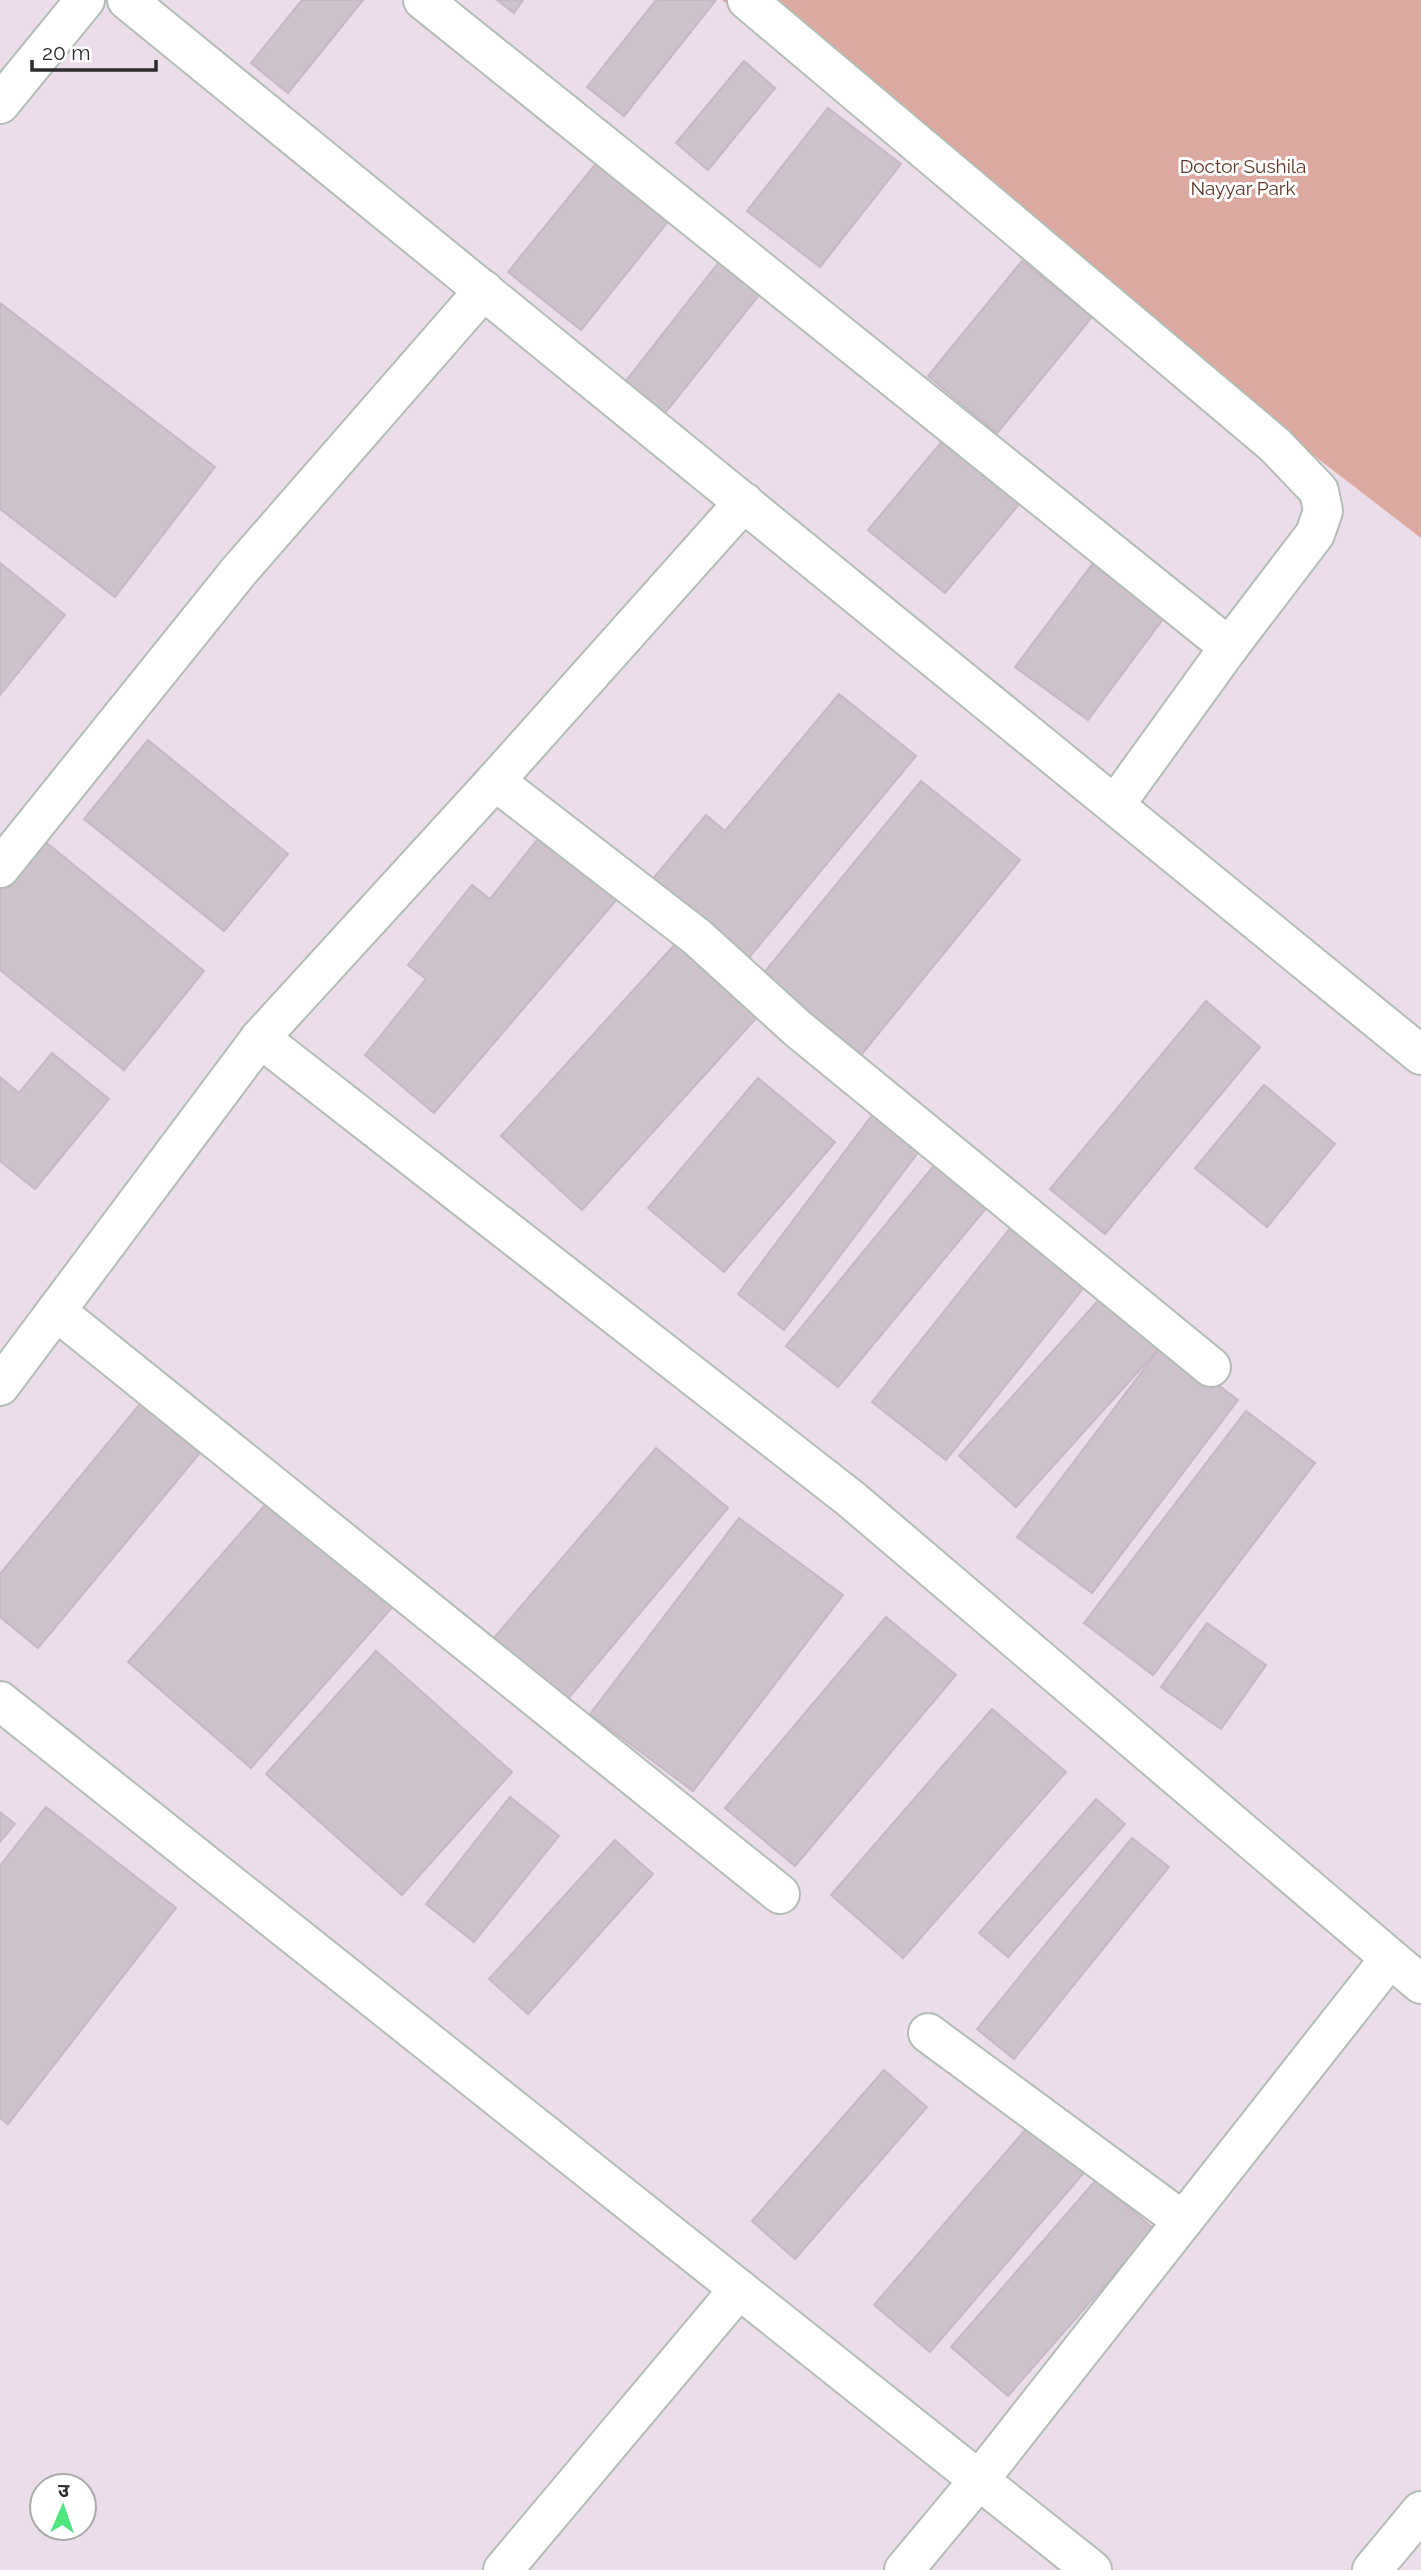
<svg xmlns="http://www.w3.org/2000/svg" width="1421" height="2570" font-family="Raleway,'Noto Sans Devanagari',sans-serif">
	<style>
		.green { fill: #dca9a0 }
		.building { fill: #cec3cd; stroke: #c6b8c4; stroke-width: 2 }
		.lines { fill: none; stroke-linecap: round; stroke-linejoin: round }
		.minor-casing { stroke: #b2bdb5; stroke-width: 42 }
		.secondary-casing { stroke: #b2bdb5; stroke-width: 42 }
		.minor { stroke: #fff; stroke-width: 38 }
		.secondary { stroke: #fff; stroke-width: 38 }
		.labels { text-anchor: middle; stroke-width: 6; stroke-linejoin: round; paint-order: stroke }
		.park-label { font-size: 19px; fill: #613322; stroke: #fff }
	</style>
	<rect width="100%" height="100%" fill="#ebdeea"/>
	<!-- green -->
	<polygon class="green" points="722,0 1421,0 1421,538"/>
	<!-- building -->
	<g class="building">
		<polygon points="302,0 363,0 288,93 251,63"/>
		<polygon points="497,0 523,0 514,13"/>
		<polygon points="656,0 716,0 624,116 587,87"/>
		<polygon points="744,61 775,88 708,170 676,143"/>
		<polygon points="828,108 901,164 820,267 747,211"/>
		<polygon points="603,155 675,213 581,330 508,272"/>
		<polygon points="723,257 764,289 665,413 625,382"/>
		<polygon points="1022,261 1092,317 997,433 928,376"/>
		<polygon points="0,303 215,467 115,597 0,509"/>
		<polygon points="954,427 1031,490 945,593 868,530"/>
		<polygon points="1094,562 1166,615 1088,720 1015,667"/>
		<polygon points="0,563 65,615 0,695"/>
		<polygon points="839,694 916,756 747,960 651,881 706,815 725,831"/>
		<polygon points="148,740 288,854 224,931 84,819"/>
		<polygon points="921,781 1020,860 861,1055 762,975"/>
		<polygon points="545,830 618,898 434,1113 365,1055 426,979 408,965 472,885 490,899"/>
		<polygon points="32,831 204,971 124,1070 0,970 0,871"/>
		<polygon points="678,941 760,1014 582,1210 501,1136"/>
		<polygon points="1206,1001 1260,1047 1105,1234 1050,1189"/>
		<polygon points="52,1053 109,1099 35,1189 0,1161 0,1077 19,1093"/>
		<polygon points="758,1078 835,1142 724,1272 648,1208"/>
		<polygon points="1264,1085 1335,1144 1267,1227 1195,1168"/>
		<polygon points="882,1102 929,1138 784,1330 738,1294"/>
		<polygon points="941,1157 993,1200 838,1387 786,1346"/>
		<polygon points="1019,1217 1093,1276 946,1460 872,1402"/>
		<polygon points="1105,1293 1163,1344 1016,1507 959,1456"/>
		<polygon points="1163,1344 1238,1400 1092,1593 1017,1537"/>
		<polygon points="140,1404 200,1453 38,1648 0,1617 0,1574"/>
		<polygon points="1246,1411 1315,1463 1153,1675 1084,1623"/>
		<polygon points="656,1448 728,1508 567,1700 494,1638"/>
		<polygon points="272,1497 395,1604 251,1768 128,1662"/>
		<polygon points="739,1518 843,1595 693,1791 590,1714"/>
		<polygon points="886,1617 956,1675 795,1866 725,1808"/>
		<polygon points="1207,1623 1266,1665 1221,1729 1161,1687"/>
		<polygon points="376,1651 512,1772 402,1895 266,1774"/>
		<polygon points="992,1709 1066,1772 903,1958 831,1895"/>
		<polygon points="510,1797 559,1836 474,1942 426,1904"/>
		<polygon points="1096,1799 1125,1824 1008,1957 979,1933"/>
		<polygon points="46,1807 176,1908 8,2124 0,2118 0,1866"/>
		<polygon points="0,1812 15,1824 0,1842"/>
		<polygon points="1132,1838 1169,1867 1014,2059 977,2029"/>
		<polygon points="615,1840 653,1874 528,2014 489,1979"/>
		<polygon points="884,2070 927,2107 795,2259 752,2221"/>
		<polygon points="1032,2122 1087,2169 930,2352 874,2305"/>
		<polygon points="1096,2180 1154,2229 1008,2396 951,2347"/>
	</g>
	<g class="lines">
		<defs>
			<g id="minor">
				<polyline points="127,0 1421,1055"/>
				<polyline points="423,0 1229,647"/>
				<polyline points="747,0 1275,445 1319,491 1323,511 1315,534 1229,647 1115,805"/>
				<polyline points="495,781 697,937 797,1028 1211,1367"/>
				<polyline points="0,868 239,571 484,290"/>
				<polyline points="260,1038 495,781 744,502"/>
				<polyline points="56,1311 780,1894"/>
				<polyline points="0,1386 260,1038 851,1499 1390,1958 979,2480 904,2570"/>
				<polyline points="0,1701 1092,2570"/>
				<polyline points="1390,1958 1421,1984"/>
				<polyline points="928,2033 1183,2221"/>
				<polyline points="503,2570 739,2289"/>
				<polyline points="1372,2570 1421,2511"/>
			</g>
			<polyline id="secondary" points="0,104 85,0"/>
		</defs>
		<!-- minor casing -->
		<use href="#minor" class="minor-casing"/>
		<!-- secondary casing -->
		<use href="#secondary" class="secondary-casing"/>
		<!-- minor -->
		<use href="#minor" class="minor"/>
		<!-- secondary -->
		<use href="#secondary" class="secondary"/>
	</g>
	<g class="labels">
		<!-- park labels -->
		<g class="park-label">
			<text x="1243" y="173">Doctor Sushila<tspan x="1243" dy="22">Nayyar Park</tspan></text>
		</g>
	</g>
	<!-- north arrow -->
	<g transform="translate(63 2507) rotate(2)"><circle r="33" fill="#ffffff" stroke="#aaaaaa" stroke-width="2"/>
	<path d="M0-5L12 26L0 18L-12 26Z" fill="#4fe77d"/>
	<text y="-10" font-size="19" font-weight="bold" text-anchor="middle" fill="#2b2b2b">उ</text>
	</g>
	<!-- scale -->
	<path d="M32 60v10h124v-10" fill="none" stroke="#2b2b2b" stroke-width="3.5"/>
	<text x="42" y="60" font-size="21" fill="#2b2b2b" stroke="#ffffff" stroke-width="5" paint-order="stroke">20 m</text>
</svg>
